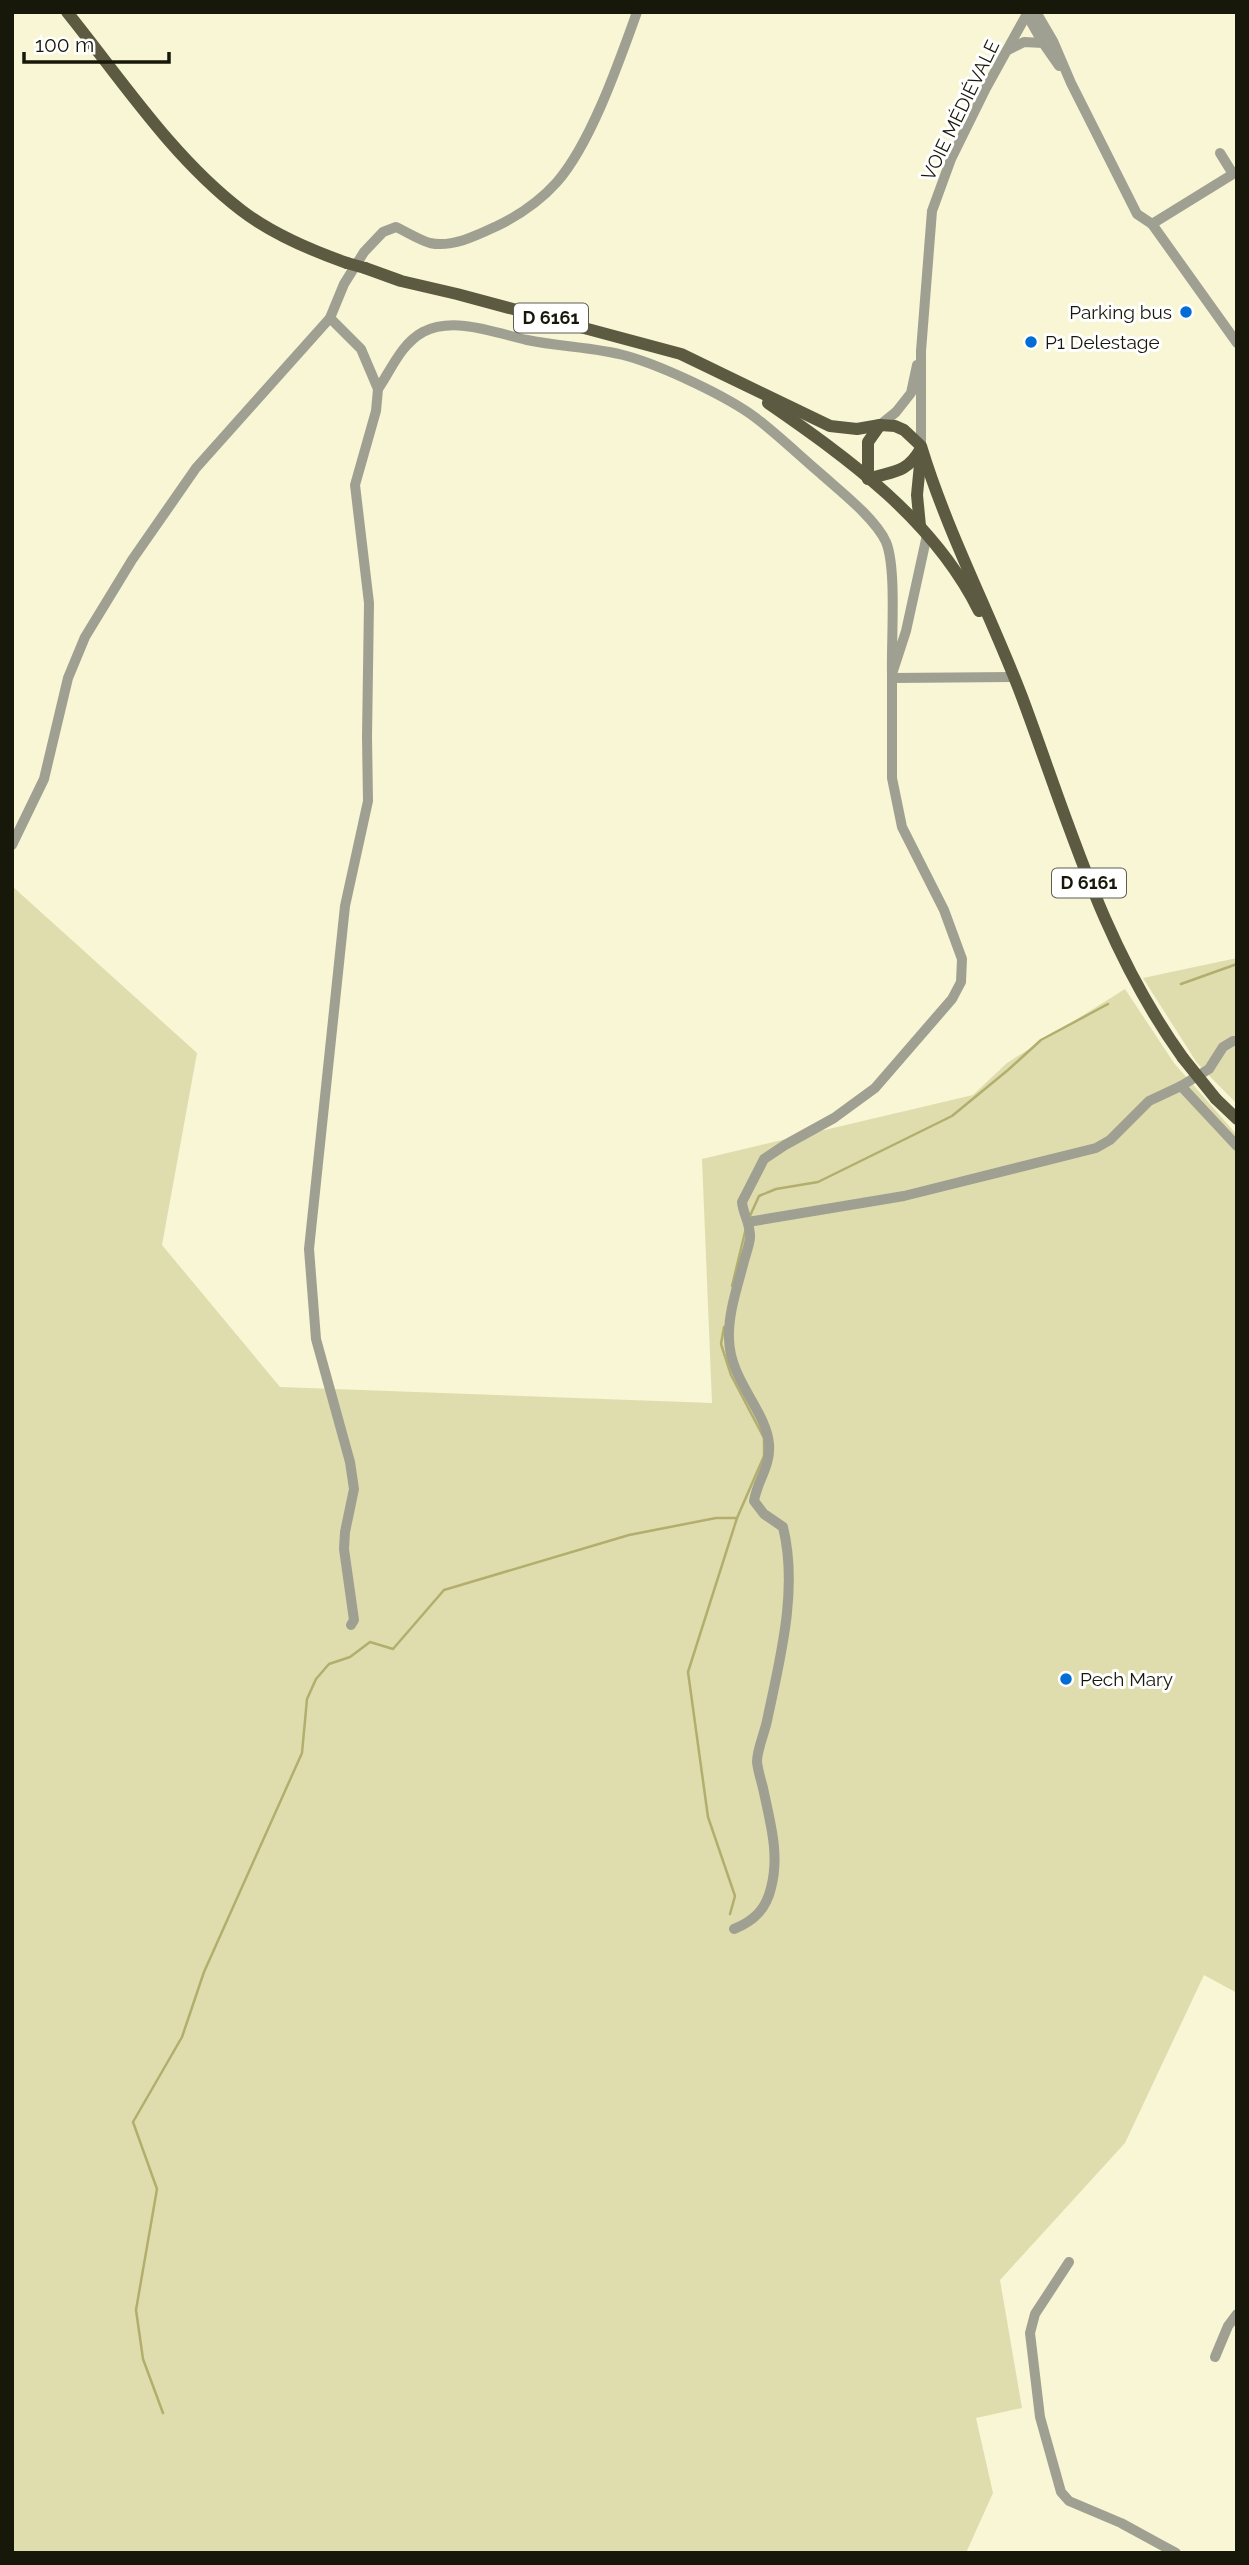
<svg xmlns="http://www.w3.org/2000/svg" width="1249" height="2565" font-family="Raleway,sans-serif">
	<style>
		.green { fill: #dfddae }
		.lines { fill: none; stroke-linecap: round; stroke-linejoin: round }
		.stream { stroke: #b2ae6d; stroke-width: 2.5 }
		.minor { stroke: #a0a092; stroke-width: 10 }
		.major { stroke: #5c5b42; stroke-width: 12 }
		.major-bridge { stroke: #5c5b42; stroke-width: 12 }
		.poi-dot { fill: #036cd5; stroke: #fff; stroke-width: 2.5 }
		.labels { text-anchor: middle; stroke-width: 6; stroke-linejoin: round; paint-order: stroke }
		.shield { fill: #fff; stroke: #5d5d54; stroke-width: 2 }
		.shield-label { font-size: 18px; font-weight: bold; fill: #17170a }
		.street-label { font-size: 19px; fill: #17170a; stroke: #fff }
		.poi-label { font-size: 19px; fill: #17170a; stroke: #fff; text-anchor: start }
	</style>
	<rect width="100%" height="100%" fill="#f8f6d4"/>
	<!-- green -->
	<g class="green">
		<polygon points="12,886 197,1053 162,1245 280,1387 712,1403 702,1159 973,1095 1007,1063 1125,989 1174,1063 1237,1135 1237,1993 1204,1975 1125,2143 1000,2280 1022,2408 976,2418 993,2493 966,2553 12,2553"/>
		<polygon points="1237,958 1237,1104 1197,1063 1143,978"/>
	</g>
	<g class="lines">
		<!-- stream -->
		<g class="stream">
			<polyline points="1181,984 1237,964"/>
			<polyline points="749,1218 759,1196 776,1189 818,1182 952,1116 1008,1070 1041,1040 1108,1004"/>
			<polyline points="732,1286 746,1228"/>
			<polyline points="724,1327 721,1344 731,1375 764,1438 764,1456 737,1518 688,1672 708,1817 735,1896 730,1914"/>
			<polyline points="163,2413 143,2359 136,2310 157,2189 133,2122 182,2037 204,1972 302,1753 307,1699 316,1679 329,1664 350,1657 370,1642 393,1649 444,1590 629,1535 716,1518 737,1518"/>
		</g>
		<!-- minor -->
		<g class="minor">
			<polyline points="1036,12 1053,41 1071,83 1137,214 1152,224 1237,343"/>
			<polyline points="1027,15 1043,43"/>
			<polyline points="1008,50 1024,42 1043,43 1059,66"/>
			<polyline points="1152,224 1233,174 1220,153"/>
			<polyline points="330,318 361,349 378,389 376,411 355,485 369,603 367,737 368,801 345,906 309,1249 316,1339 350,1462 354,1489 345,1532 344,1549 354,1620 351,1625"/>
			<path d="M378,389C391,370 401,344 423,332C454,316 496,333 527,340C560,347 595,347 627,356C662,366 727,396 756,418C778,435 799,455 820,473C840,491 875,518 886,542C897,568 891,642 892,674L906,631L927,535"/>
			<polyline points="880,425 896,412 911,393 917,365"/>
			<polyline points="921,446 921,351 932,211 951,159 986,88 1028,12"/>
			<polyline points="892,678 1012,677"/>
			<path d="M12,845L44,779L68,678L85,637L132,560L196,468L330,318L344,284L364,252L383,232L396,227C407,232 419,240 430,243C452,248 478,235 497,226C520,215 540,201 557,182C591,143 619,62 637,12"/>
			<polyline points="1181,1086 1237,1146"/>
			<polyline points="748,1222 904,1196 1096,1148 1110,1140 1149,1101 1181,1086 1209,1069 1223,1047 1233,1041 1237,1041"/>
			<path d="M734,1929C754,1921 766,1909 771,1888C780,1854 770,1822 763,1788C761,1780 758,1771 757,1762C757,1748 766,1730 768,1716C781,1655 798,1588 783,1527L764,1514L754,1501C757,1481 771,1466 769,1444C766,1410 730,1381 729,1339C728,1314 737,1288 743,1265C745,1256 749,1247 750,1238C751,1225 743,1214 742,1202L764,1159L785,1145L834,1118L875,1088L952,999L961,982L962,959L944,910L902,827L892,778V674"/>
			<polyline points="1069,2262 1035,2314 1030,2333 1040,2417 1061,2492 1069,2501 1121,2523 1176,2553"/>
			<polyline points="1215,2357 1228,2326 1237,2314"/>
		</g>
		<!-- major -->
		<g class="major">
			<path d="M67,12C121,79 172,157 241,210C272,234 310,250 347,263"/>
			<path d="M365,268L401,281L457,294L681,354L830,426L857,429L880,425L895,426L904,430L921,446C947,532 990,613 1022,697C1069,823 1103,947 1183,1058"/>
			<path d="M768,403C849,459 934,520 979,611"/>
			<path d="M868,479C892,471 906,474 920,450"/>
			<polyline points="868,479 868,442 880,425"/>
			<polyline points="920,526 917,495 921,454"/>
			<polyline points="1216,1099 1237,1119"/>
		</g>
		<!-- major-bridge -->
		<g class="major-bridge">
			<polyline points="347,263 365,268"/>
			<polyline points="1183,1058 1216,1099"/>
		</g>
	</g>
	<!-- markers -->
	<g class="poi-dot">
		<circle cx="1186" cy="312" r="7"/>
		<circle cx="1031" cy="342" r="7"/>
		<circle cx="1066" cy="1679" r="7"/>
	</g>
	<g class="labels">
		<!-- shield labels -->
		<g class="shield">
			<rect x="514" y="303.5" width="74" height="29" rx="5"/>
			<rect x="1052" y="868.5" width="74" height="29" rx="5"/>
		</g>
		<g class="shield-label">
			<text x="551" y="324">D 6161</text>
			<text x="1089" y="889">D 6161</text>
		</g>
		<!-- street labels -->
		<g class="street-label">
			<text transform="translate(960 110) rotate(-64)" y="7">VOIE MÉDIÉVALE</text>
		</g>
		<!-- poi labels -->
		<g class="poi-label">
			<text x="1172" y="319" text-anchor="end">Parking bus</text>
			<text x="1045" y="349">P1 Delestage</text>
			<text x="1080" y="1686">Pech Mary</text>
		</g>
	</g>
	<!-- border -->
	<rect width="1249" height="2565" fill="none" stroke="#17170a" stroke-width="28"/>
	<!-- scale -->
	<path d="M24 52v10h145v-10" fill="none" stroke="#17170a" stroke-width="3.5"/>
	<text x="35" y="52" font-size="21" fill="#17170a" stroke="#ffffff" stroke-width="5" paint-order="stroke">100 m</text>
</svg>
